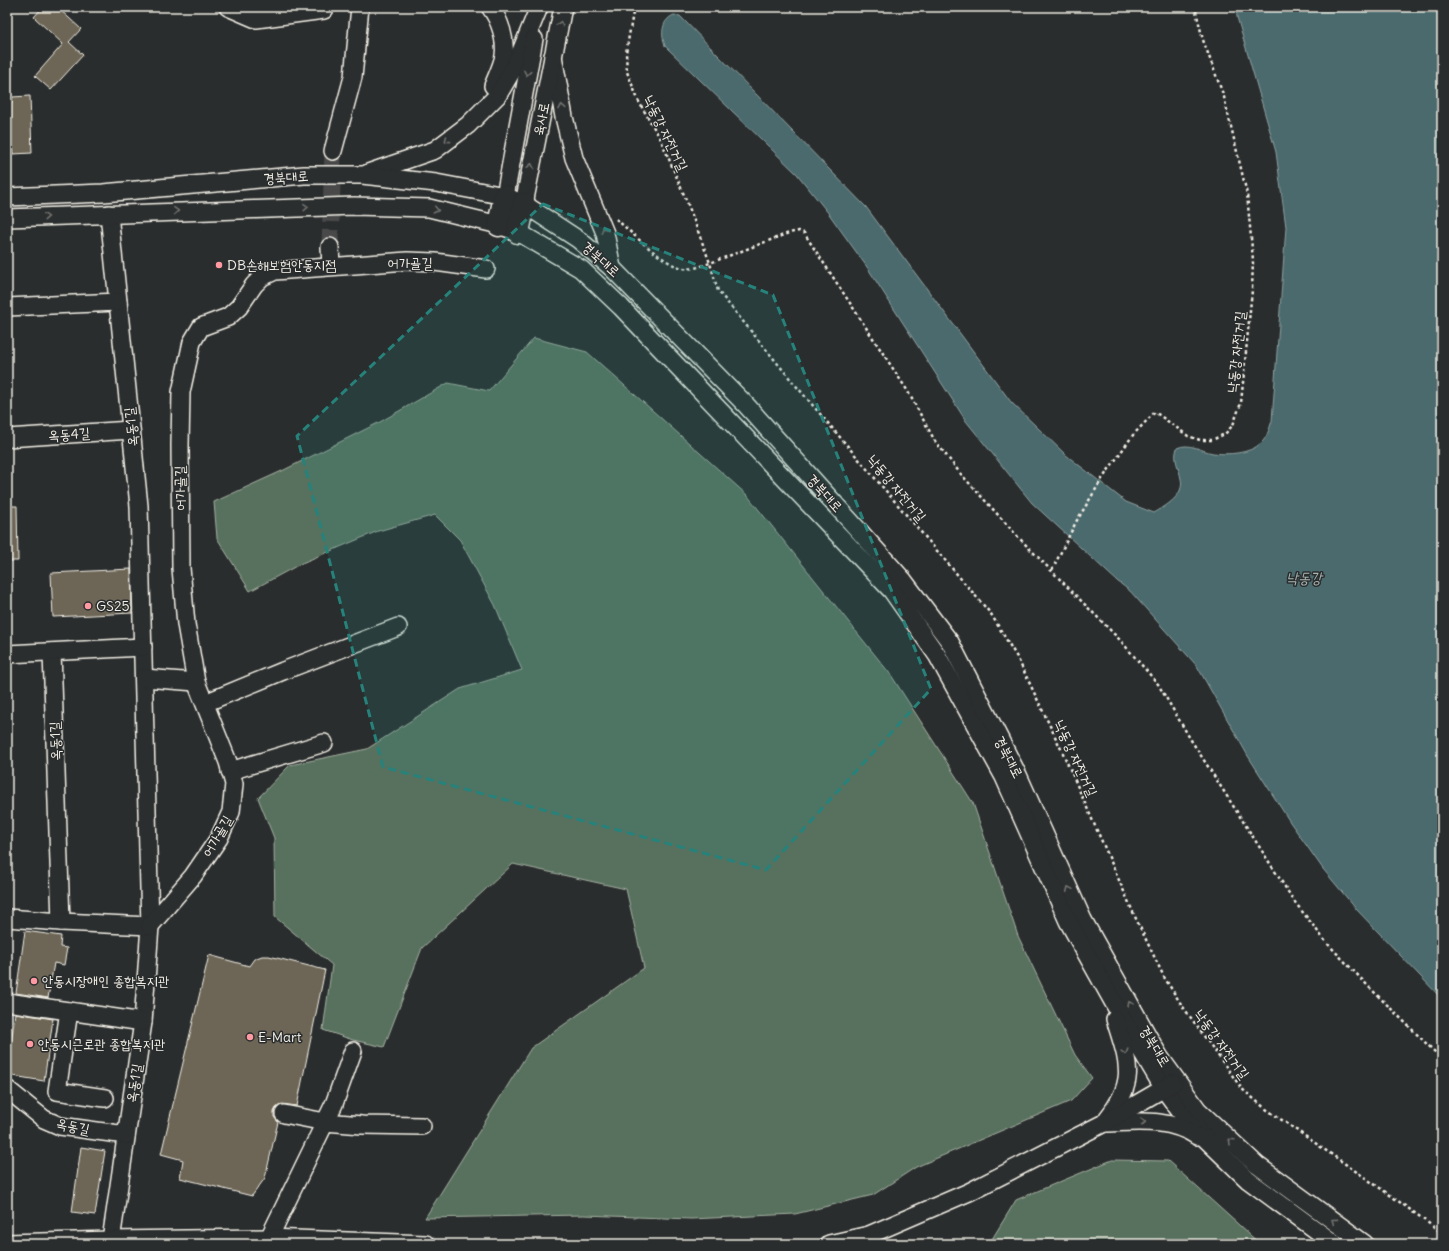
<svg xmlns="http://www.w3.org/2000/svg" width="1449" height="1251" font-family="Delius,'Poor Story',sans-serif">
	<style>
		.green { fill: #59715e; stroke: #a6b1a3 }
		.water { fill: #4c6b6e; stroke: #8fa19f }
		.building { fill: #6d6656; stroke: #f4f1e8 }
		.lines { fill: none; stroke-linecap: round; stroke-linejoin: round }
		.minor-tunnel { stroke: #484a4a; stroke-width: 17; stroke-dasharray: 17 8; stroke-linecap: butt }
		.minor-casing { stroke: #f4f1e8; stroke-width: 20 }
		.major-casing { stroke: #f4f1e8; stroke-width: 25 }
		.path { stroke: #f4f1e8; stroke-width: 2.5; stroke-dasharray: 3 3; stroke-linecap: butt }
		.minor { stroke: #2a2d2e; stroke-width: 17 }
		.major { stroke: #2a2d2e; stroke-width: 22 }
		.oneway { stroke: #71726f }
		.marked { fill: #26827a; fill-opacity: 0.2; stroke: #26827a; stroke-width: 3; stroke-dasharray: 8 5; stroke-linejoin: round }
		.poi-dot { fill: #ff9aa2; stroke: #2a2d2e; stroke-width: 1.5 }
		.labels { text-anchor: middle; stroke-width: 3; stroke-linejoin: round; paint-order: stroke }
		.street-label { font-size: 14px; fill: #f4f1e8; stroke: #2a2d2e }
		.poi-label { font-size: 14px; fill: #f4f1e8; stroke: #2a2d2e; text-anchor: start }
		.water-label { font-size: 15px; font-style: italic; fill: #a8b5b1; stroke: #2a2d2e }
	</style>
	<rect width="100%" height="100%" fill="#2a2d2e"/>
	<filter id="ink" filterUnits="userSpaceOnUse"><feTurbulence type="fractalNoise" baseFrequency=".025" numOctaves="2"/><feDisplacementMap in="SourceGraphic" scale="8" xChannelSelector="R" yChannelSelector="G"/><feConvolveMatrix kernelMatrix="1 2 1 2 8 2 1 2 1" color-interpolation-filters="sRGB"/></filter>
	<g filter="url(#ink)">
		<!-- green -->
		<g class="green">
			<polygon points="534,338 587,352 747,495 891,675 973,803 1018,936 1075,1055 1092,1078 1071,1101 916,1167 873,1195 795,1214 691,1219 584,1215 425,1218 531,1048 644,968 626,889 513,864 422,948 384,1047 353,1040 323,1030 332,965 275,917 274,838 258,798 290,765 367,749 460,689 522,670 495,605 460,540 435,515 378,531 302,563 250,591 217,538 214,502 284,470 380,422 448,383 489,391"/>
			<polygon points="1112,1160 1168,1161 1260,1244 989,1244 1016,1200"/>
		</g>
		<!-- water -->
		<path class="water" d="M1236,7H1442V999L1357,910L1323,869L1290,822L1248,756L1197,666L1130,591L1117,581L1032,503L966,421L867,267L829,214L797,174L665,46C661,35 661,20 674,15L680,16L866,207L1011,402L1066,455L1126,502L1154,513C1166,506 1185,495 1181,479C1179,467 1173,460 1177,448C1189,442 1201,451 1213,453C1227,455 1250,454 1261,443C1267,438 1269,429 1272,421L1286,227L1276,152L1237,17Z"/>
		<!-- building -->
		<g class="building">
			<polygon points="43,7 57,7 81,29 69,42 83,55 51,90 35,76 63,44 34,17"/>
			<polygon points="30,96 32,153 13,154 12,148 7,149 7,103 12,102 12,97"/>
			<polygon points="7,506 17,506 18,561 7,561"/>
			<polygon points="131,569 132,613 53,617 51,573"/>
			<polygon points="25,931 61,936 60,947 67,948 64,965 54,963 48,998 16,993"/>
			<polygon points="209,955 249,966 254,959 262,956 269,956 325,970 297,1106 282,1104 276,1108 274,1112 274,1117 278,1122 265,1178 252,1196 180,1178 183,1160 161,1154"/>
			<polygon points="15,1013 53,1019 44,1081 7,1075"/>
			<polygon points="81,1147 105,1151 95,1215 72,1212"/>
		</g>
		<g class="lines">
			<!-- minor-tunnel -->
			<polyline class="minor-tunnel" points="330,247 333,151"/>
			<defs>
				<g id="minor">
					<polyline points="228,7 256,19 324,10 326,7"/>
					<path d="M490,7C500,20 506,39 504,56C502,66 497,76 493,86"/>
					<polyline points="553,56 564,117 574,158 605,233 612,268"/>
					<polyline points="333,151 353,77 360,7"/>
					<polyline points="368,173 435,150 468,125 498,95 515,66 539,7"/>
					<polyline points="505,196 534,39"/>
					<polyline points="7,197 103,193 304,175 362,175 436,183 505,196 524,204 579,240 612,268 747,406 904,581 950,642 1018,775 1083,920 1159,1056 1198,1110 1257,1165 1365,1244"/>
					<polyline points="524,204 563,7"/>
					<polyline points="109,214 139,506 150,926 143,1022 111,1240 113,1244"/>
					<polyline points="7,218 354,206 429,208 499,225 518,232 581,269 621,307 892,591 937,655 1004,777 1068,921 1125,1023 1164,1089 1188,1122 1248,1180 1335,1244"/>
					<polyline points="330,247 331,266"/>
					<polyline points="7,307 118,302"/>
					<polyline points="7,438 131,430"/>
					<polyline points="52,652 61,922"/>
					<polyline points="7,654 143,647"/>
					<polyline points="144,678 196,682"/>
					<polyline points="205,703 283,671 398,627"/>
					<polyline points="230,771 324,743"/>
					<polyline points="7,918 61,922 150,926"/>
					<polyline points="150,926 193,876 219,838 231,812 234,784 228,762 196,682 186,624 181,568 180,445 181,392 192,342 201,327 228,317 239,307 254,285 262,277 275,271 407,261 435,262 486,269"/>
					<polyline points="7,1002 143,1022"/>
					<polyline points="69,1011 57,1091 105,1098"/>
					<polyline points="7,1089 44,1119 60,1126 126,1135"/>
					<polyline points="284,1114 325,1122 362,1125 422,1126"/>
					<path d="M1107,1119C1138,1080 1128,1062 1115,1019"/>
					<path d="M1106,1123C1139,1122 1169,1118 1197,1136"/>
					<polyline points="269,1238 334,1104 353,1051"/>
					<polyline points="7,1243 111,1240 269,1238 426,1244"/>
					<polyline points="829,1244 869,1235 969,1192 1104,1123 1173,1083"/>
				</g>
				<g id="major">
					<polyline points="499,225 505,196"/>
					<polyline points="518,232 524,204"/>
				</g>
			</defs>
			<!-- minor casing -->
			<use href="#minor" class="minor-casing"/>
			<!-- major casing -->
			<use href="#major" class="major-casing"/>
			<!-- path -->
			<g class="path">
				<polyline points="634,7 626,53 627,72 639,102 661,140 687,202 710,263 718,291 792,381 991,614 1018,659 1062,751 1137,921 1164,977 1181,1004 1242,1089 1266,1109 1390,1195 1442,1233"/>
				<path d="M616,219C631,232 664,265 683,268C692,270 701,266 710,263L789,233L799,231L804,233L907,390L935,441L960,473L1020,539L1120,640L1158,684L1191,740L1294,901L1326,942L1369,987L1442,1059"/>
				<polyline points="1052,570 1076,522 1102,479 1133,435 1155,412 1188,436 1200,440 1212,440 1225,434 1233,425 1241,403 1252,290 1253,260 1247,194 1224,97 1203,40 1195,7"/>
			</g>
			<!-- minor -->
			<use href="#minor" class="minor"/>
			<!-- major -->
			<use href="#major" class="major"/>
		</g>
		<!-- one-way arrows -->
		<defs><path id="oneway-chevron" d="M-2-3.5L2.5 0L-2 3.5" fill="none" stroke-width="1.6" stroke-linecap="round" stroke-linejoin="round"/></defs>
		<g class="oneway">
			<use href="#oneway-chevron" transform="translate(560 24) rotate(-78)"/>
			<use href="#oneway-chevron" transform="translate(527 73) rotate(100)"/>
			<use href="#oneway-chevron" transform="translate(562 107) rotate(-100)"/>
			<use href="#oneway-chevron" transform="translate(447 140) rotate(143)"/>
			<use href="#oneway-chevron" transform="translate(531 166) rotate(-79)"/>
			<use href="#oneway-chevron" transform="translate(306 207) rotate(-2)"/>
			<use href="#oneway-chevron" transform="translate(436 210) rotate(13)"/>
			<use href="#oneway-chevron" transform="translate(176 211) rotate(-2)"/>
			<use href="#oneway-chevron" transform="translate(46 217) rotate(-3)"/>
			<use href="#oneway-chevron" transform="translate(604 230) rotate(-111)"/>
			<use href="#oneway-chevron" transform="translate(1069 889) rotate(-114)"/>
			<use href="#oneway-chevron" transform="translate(1130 1004) rotate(-119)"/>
			<use href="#oneway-chevron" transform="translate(1125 1052) rotate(74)"/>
			<use href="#oneway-chevron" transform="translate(1143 1122)"/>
			<use href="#oneway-chevron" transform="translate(1231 1141) rotate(-137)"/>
			<use href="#oneway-chevron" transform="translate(1334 1221) rotate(-144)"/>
		</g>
	</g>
	<!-- marked area -->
	<path class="marked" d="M543,204L773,295L931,689L766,870L383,767L297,436Z"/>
	<!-- markers -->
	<g class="poi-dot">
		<circle cx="219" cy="265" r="4"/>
		<circle cx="88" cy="606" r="4"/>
		<circle cx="34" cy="981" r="4"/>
		<circle cx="250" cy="1037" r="4"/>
		<circle cx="30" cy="1044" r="4"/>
	</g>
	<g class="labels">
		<!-- street labels -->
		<g class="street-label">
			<text transform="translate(541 119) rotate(-79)" y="5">육사로</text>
			<text transform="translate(666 133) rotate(64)" y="5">낙동강 자전거길</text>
			<text transform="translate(286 177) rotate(-4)" y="5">경북대로</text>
			<text transform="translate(601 259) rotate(42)" y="5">경북대로</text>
			<text x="410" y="268">어가골길</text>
			<text transform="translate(1236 352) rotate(-84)" y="5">낙동강 자전거길</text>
			<text transform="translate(131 427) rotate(-96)" y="5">옥동1길</text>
			<text transform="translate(69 434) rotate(-4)" y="5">옥동4길</text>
			<text transform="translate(180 488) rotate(-91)" y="5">어가골길</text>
			<text transform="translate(897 488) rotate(50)" y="5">낙동강 자전거길</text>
			<text transform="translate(825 493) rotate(48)" y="5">경북대로</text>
			<text transform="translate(55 741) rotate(-92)" y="5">옥동1길</text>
			<text transform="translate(1009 757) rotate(63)" y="5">경북대로</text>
			<text transform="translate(1076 758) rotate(65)" y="5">낙동강 자전거길</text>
			<text transform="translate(217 836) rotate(-60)" y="5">어가골길</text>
			<text transform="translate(1222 1044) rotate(54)" y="5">낙동강 자전거길</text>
			<text transform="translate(1155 1046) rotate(59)" y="5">경북대로</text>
			<text transform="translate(134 1083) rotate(-81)" y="5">옥동1길</text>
			<text transform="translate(73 1126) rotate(12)" y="5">옥동길</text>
		</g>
		<!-- poi labels -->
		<g class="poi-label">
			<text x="227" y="270">DB손해보험안동지점</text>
			<text x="96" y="611">GS25</text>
			<text x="42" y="986">안동시장애인 종합복지관</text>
			<text x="258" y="1042">E-Mart</text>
			<text x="38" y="1049">안동시근로관 종합복지관</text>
		</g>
		<!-- water labels -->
		<g class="water-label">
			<text x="1304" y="583">낙동강</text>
		</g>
	</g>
	<!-- margin -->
	<rect width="1449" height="1251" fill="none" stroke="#2a2d2e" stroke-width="24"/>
	<rect x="12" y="12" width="1425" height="1227" fill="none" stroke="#f4f1e8" stroke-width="1.5" filter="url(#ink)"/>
</svg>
